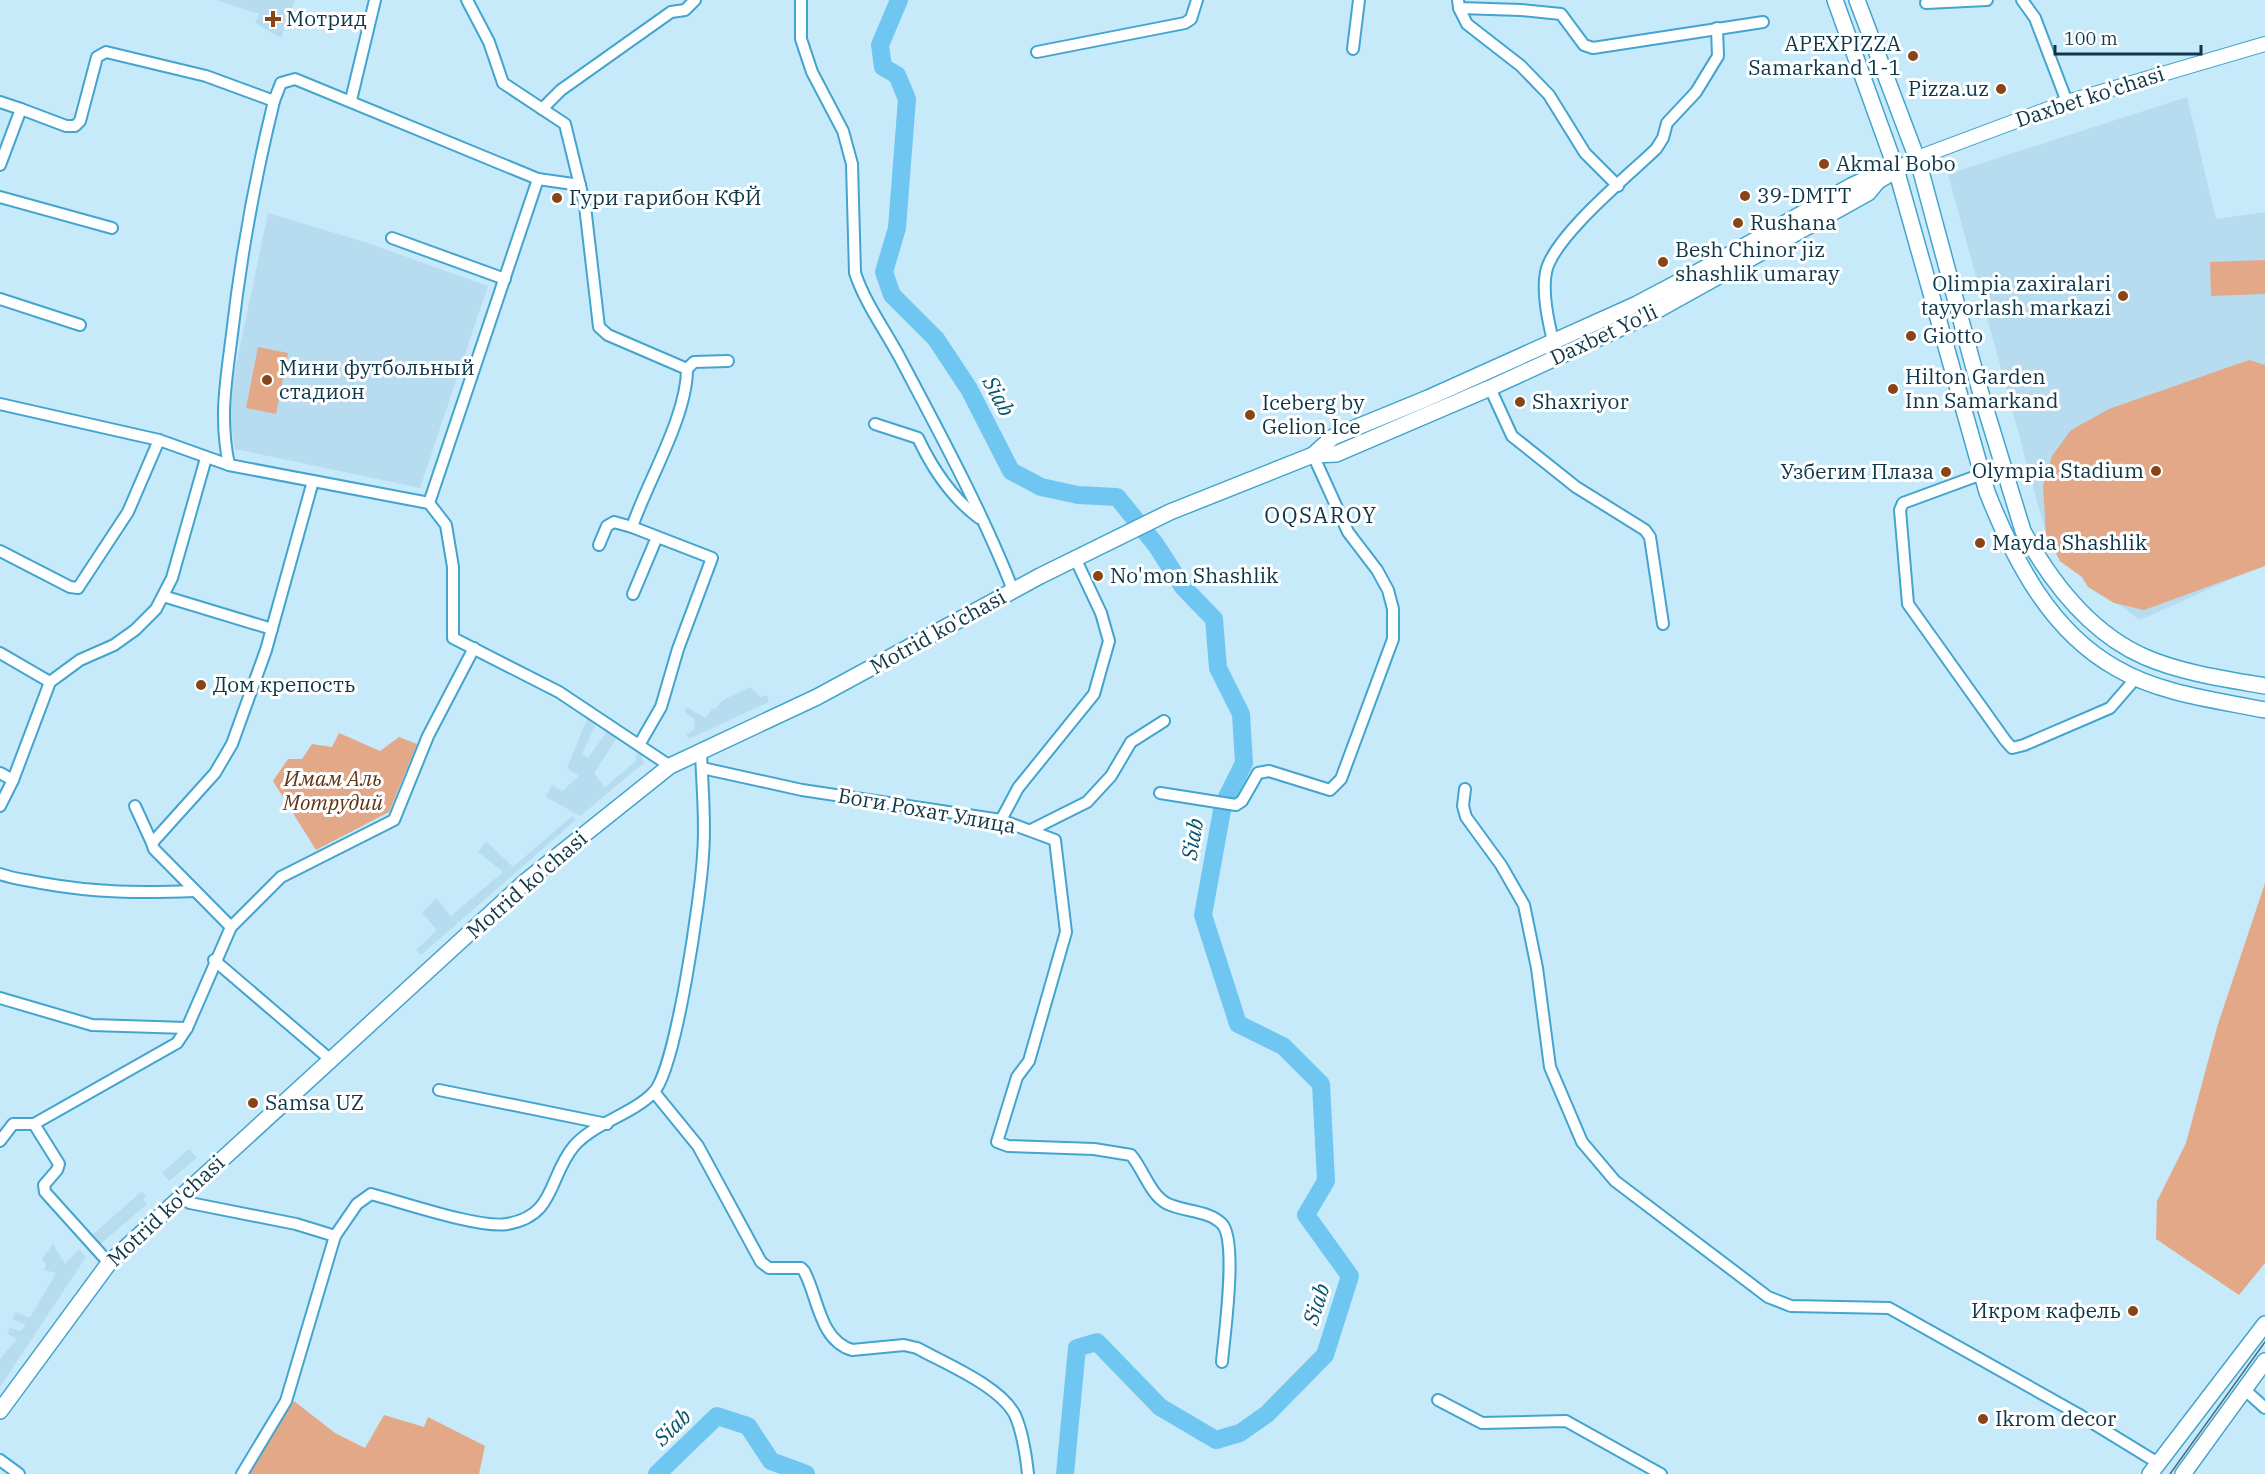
<svg xmlns="http://www.w3.org/2000/svg" width="2265" height="1474" font-family="'IBM Plex Serif',serif">
	<style>
		.built { fill: #b7dcf0 }
		.green { fill: #e2a888 }
		.lines { fill: none; stroke-linecap: round; stroke-linejoin: round }
		.river { stroke: #6fc7f1; stroke-width: 18 }
		.minor-casing { stroke: #43a4ce; stroke-width: 14 }
		.secondary-casing { stroke: #43a4ce; stroke-width: 16 }
		.primary-casing { stroke: #43a4ce; stroke-width: 18 }
		.minor { stroke: #fff; stroke-width: 10 }
		.secondary { stroke: #fff; stroke-width: 14 }
		.primary { stroke: #fff; stroke-width: 15 }
		.tram { stroke: #476e80; stroke-width: 1.5 }
		.poi-dot { fill: #884517; stroke: #fff; stroke-width: 2 }
		.labels { text-anchor: middle; stroke-width: 6; stroke-linejoin: round; paint-order: stroke }
		.poi-label { font-size: 21px; fill: #0e3749; stroke: #fff; text-anchor: start }
		.street-label { font-size: 21px; fill: #0e3749; stroke: #fff }
		.park-label { font-size: 21px; font-style: italic; fill: #613214; stroke: #fff }
		.water-label { font-size: 22px; font-style: italic; fill: #06536e; stroke: #fff }
		.neighbourhood-label { font-size: 22px; letter-spacing: 1.5px; fill: #0e3749; stroke: #fff }
	</style>
	<rect width="100%" height="100%" fill="#c7eafb"/>
	<!-- built -->
	<g class="built">
		<polygon points="216,0 295,0 281,38 255,23 259,14"/>
		<polygon points="2187,97 2216,219 2265,212 2265,564 2140,620 2060,561 2046,534 1948,174"/>
		<polygon points="268,213 365,242 488,286 420,488 235,449 227,408"/>
		<polygon points="750,687 761,697 767,695 769,702 689,739 686,734 694,730 695,720 685,712 686,707 706,718 712,708 715,709 723,700"/>
		<polygon points="588,717 597,722 582,754 588,758 609,729 618,736 594,773 605,787 636,761 635,756 640,752 644,763 580,816 546,797 552,785 562,791 579,776 567,768"/>
		<polygon points="572,816 576,820 421,955 416,950 437,930 422,913 436,898 451,916 503,872 478,852 486,841 513,867"/>
		<polygon points="189,1149 197,1158 169,1181 162,1173"/>
		<polygon points="141,1192 146,1195 143,1199 147,1204 97,1247 89,1238"/>
		<polygon points="53,1244 65,1264 79,1249 86,1257 0,1387 0,1359 17,1339 7,1334 10,1328 21,1331 26,1325 12,1319 16,1312 30,1318 56,1273 44,1270 46,1265 42,1259"/>
	</g>
	<!-- green -->
	<g class="green">
		<polygon points="2265,260 2265,294 2211,296 2210,262"/>
		<polygon points="258,347 288,353 276,414 246,408"/>
		<polygon points="2249,360 2265,365 2265,566 2144,610 2114,603 2088,587 2082,577 2060,561 2046,534 2043,486 2052,456 2071,430 2109,409"/>
		<polygon points="339,733 380,751 399,737 417,744 389,812 316,850 273,781 288,759 302,759 312,744 332,747"/>
		<polygon points="2265,883 2265,1263 2239,1295 2156,1239 2157,1201 2186,1143 2218,1024"/>
		<polygon points="294,1401 335,1433 365,1448 384,1415 424,1427 428,1417 485,1446 479,1474 244,1474"/>
	</g>
	<g class="lines">
		<!-- river -->
		<g class="river">
			<polyline points="899,0 880,45 883,67 897,75 907,99 897,228 884,272 892,295 936,339 969,389 1011,471 1041,487 1078,495 1117,497 1156,545 1183,587 1214,619 1218,668 1241,714 1244,763 1223,805 1203,915 1238,1024 1283,1046 1321,1084 1326,1181 1306,1215 1350,1276 1325,1355 1267,1414 1240,1433 1216,1440 1160,1407 1097,1342 1077,1348 1065,1474"/>
			<polyline points="657,1474 717,1416 748,1426 771,1461 806,1474"/>
		</g>
		<defs>
			<g id="minor">
				<path d="M467,0L489,42L503,83L565,124L585,206L599,327L608,335L687,369C687,417 647,482 632,527L712,558L678,649L661,707L639,745"/>
				<path d="M801,0V39L812,72L843,131L852,164L855,273C865,303 885,330 900,358C940,434 982,511 1013,590"/>
				<polyline points="1458,0 1459,8 1521,10 1561,14 1584,45 1593,48 1763,22"/>
				<polyline points="2022,0 2035,18 2067,102"/>
				<polyline points="1926,3 1987,0"/>
				<polyline points="1459,8 1467,24 1521,66 1549,95 1585,153 1618,186"/>
				<polyline points="1353,49 1359,0"/>
				<polyline points="1037,52 1185,23 1191,19 1197,0"/>
				<polyline points="351,100 375,0"/>
				<polyline points="274,101 281,83 295,79 538,179 580,185"/>
				<polyline points="0,102 21,109 0,165"/>
				<path d="M21,109L66,126H75L80,121L97,57L106,52L206,76L274,101C255,178 241,255 232,334C226,382 219,417 229,465"/>
				<polyline points="542,109 561,90 671,12 685,10 695,0"/>
				<polyline points="0,197 112,228"/>
				<polyline points="392,238 505,279"/>
				<polyline points="0,299 80,325"/>
				<path d="M1553,341C1548,320 1542,293 1546,272C1553,237 1629,175 1656,149L1663,138L1667,123L1696,92L1718,56L1717,28"/>
				<polyline points="687,369 694,362 728,361"/>
				<polyline points="1490,388 1512,436 1576,487 1645,530 1650,537 1663,624"/>
				<polyline points="0,404 159,440 229,465 429,503 446,525 453,567 453,638 559,692 670,766"/>
				<path d="M875,424L918,438C933,470 951,497 979,518"/>
				<polyline points="1982,474 1903,503 1900,510 1908,604 2005,740 2012,748 2024,745 2110,708 2136,678"/>
				<polyline points="429,503 538,179"/>
				<polyline points="599,545 607,526 614,522 632,527"/>
				<polyline points="0,551 70,587 78,588 128,512 159,440"/>
				<polyline points="633,594 657,537"/>
				<polyline points="163,596 272,629"/>
				<polyline points="0,653 50,682"/>
				<path d="M702,768L802,790L1001,820L1055,840L1066,932L1029,1061L1017,1077L997,1142L1008,1146L1094,1149L1131,1155C1143,1169 1150,1194 1166,1203C1183,1212 1209,1210 1222,1224C1238,1241 1224,1337 1222,1362"/>
				<polyline points="0,773 13,780"/>
				<polyline points="1465,789 1463,806 1466,817 1501,865 1524,905 1537,968 1550,1067 1582,1142 1615,1181 1768,1297 1791,1306 1889,1308 2078,1414 2158,1463"/>
				<polyline points="1160,793 1236,805 1242,801 1258,773 1269,771 1330,790 1341,779 1393,639 1393,609 1388,590 1377,570 1348,532 1313,455"/>
				<polyline points="0,806 13,780 50,682 80,660 114,645 135,630 156,609 172,578 206,458"/>
				<polyline points="135,806 152,843"/>
				<polyline points="1001,820 1018,788 1094,694 1109,641 1101,613 1075,558"/>
				<polyline points="1031,830 1087,802 1111,776 1131,742 1164,721"/>
				<path d="M0,874C14,879 27,880 41,883C97,893 139,893 195,891"/>
				<polyline points="231,927 154,849 152,843 215,773 232,744 266,650 313,481"/>
				<polyline points="214,960 332,1061"/>
				<polyline points="0,998 92,1025 187,1028"/>
				<polyline points="439,1090 607,1124"/>
				<path d="M654,1092L698,1146L761,1262L769,1268H801L804,1271C818,1296 819,1340 852,1350L904,1345L917,1348C946,1364 1000,1386 1015,1415C1023,1433 1026,1455 1028,1474"/>
				<polyline points="34,1124 59,1164 57,1170 44,1185 45,1192 109,1263"/>
				<polyline points="0,1141 13,1124 34,1124 177,1043 187,1028 231,927 281,877 394,820 428,736 474,648"/>
				<path d="M179,1197L190,1203L296,1224L335,1236L357,1204L371,1194C402,1202 480,1229 507,1224C556,1216 548,1177 574,1146C594,1123 631,1115 653,1093C676,1071 701,894 703,855C706,821 702,786 701,751"/>
				<polyline points="2245,1390 2265,1408"/>
				<polyline points="1438,1400 1482,1423 1566,1421 1661,1474"/>
				<polyline points="0,1460 19,1474"/>
				<polyline points="242,1474 286,1401 335,1236"/>
			</g>
			<polyline id="secondary" points="1917,158 2067,102 2265,44"/>
			<g id="primary">
				<path d="M1835,0L1896,169L1987,492C2014,560 2050,631 2116,668C2160,694 2216,700 2265,710"/>
				<path d="M1857,0L1919,164L1979,387L2023,531C2051,582 2090,633 2145,657C2182,673 2225,679 2265,686"/>
				<polyline points="1313,455 1333,437 1428,398 1637,304 1711,265 1851,186 1864,180 1878,181"/>
				<polyline points="0,1411 109,1263 526,881 670,766 817,697 1040,576 1170,512 1313,455 1336,454 1490,388 1647,316 1868,193 1878,181 1917,158"/>
				<polyline points="2150,1474 2265,1324"/>
				<polyline points="2183,1474 2265,1361"/>
			</g>
		</defs>
		<!-- minor casing -->
		<use href="#minor" class="minor-casing"/>
		<!-- secondary casing -->
		<use href="#secondary" class="secondary-casing"/>
		<!-- primary casing -->
		<use href="#primary" class="primary-casing"/>
		<!-- minor -->
		<use href="#minor" class="minor"/>
		<!-- secondary -->
		<use href="#secondary" class="secondary"/>
		<!-- primary -->
		<use href="#primary" class="primary"/>
		<!-- tram -->
		<polyline class="tram" points="2170,1474 2265,1342"/>
	</g>
	<!-- markers -->
	<g class="poi-dot">
		<path d="M270 10h6v6h6v6h-6v6h-6v-6h-6v-6h6z"/>
		<circle cx="1913" cy="56" r="6"/>
		<circle cx="2001" cy="89" r="6"/>
		<circle cx="1824" cy="164" r="6"/>
		<circle cx="1745" cy="196" r="6"/>
		<circle cx="557" cy="198" r="6"/>
		<circle cx="1738" cy="223" r="6"/>
		<circle cx="1663" cy="262" r="6"/>
		<circle cx="2123" cy="296" r="6"/>
		<circle cx="1911" cy="336" r="6"/>
		<circle cx="267" cy="380" r="6"/>
		<circle cx="1893" cy="389" r="6"/>
		<circle cx="1520" cy="402" r="6"/>
		<circle cx="1250" cy="415" r="6"/>
		<circle cx="2156" cy="471" r="6"/>
		<circle cx="1946" cy="472" r="6"/>
		<circle cx="1980" cy="543" r="6"/>
		<circle cx="1098" cy="576" r="6"/>
		<circle cx="201" cy="685" r="6"/>
		<circle cx="253" cy="1103" r="6"/>
		<circle cx="2133" cy="1311" r="6"/>
		<circle cx="1983" cy="1419" r="6"/>
	</g>
	<g class="labels">
		<!-- poi labels -->
		<g class="poi-label">
			<text x="286" y="26">Мотрид</text>
			<text x="1901" y="51" text-anchor="end">APEXPIZZA<tspan x="1901" dy="24">Samarkand 1-1</tspan></text>
			<text x="1989" y="96" text-anchor="end">Pizza.uz</text>
			<text x="1836" y="171">Akmal Bobo</text>
			<text x="1757" y="203">39-DMTT</text>
			<text x="569" y="205">Гури гарибон КФЙ</text>
			<text x="1750" y="230">Rushana</text>
			<text x="1675" y="257">Besh Chinor jiz<tspan x="1675" dy="24">shashlik umaray</tspan></text>
			<text x="2111" y="291" text-anchor="end">Olimpia zaxiralari<tspan x="2111" dy="24">tayyorlash markazi</tspan></text>
			<text x="1923" y="343">Giotto</text>
			<text x="279" y="375">Мини футбольный<tspan x="279" dy="24">стадион</tspan></text>
			<text x="1905" y="384">Hilton Garden<tspan x="1905" dy="24">Inn Samarkand</tspan></text>
			<text x="1532" y="409">Shaxriyor</text>
			<text x="1262" y="410">Iceberg by<tspan x="1262" dy="24">Gelion Ice</tspan></text>
			<text x="2144" y="478" text-anchor="end">Olympia Stadium</text>
			<text x="1934" y="479" text-anchor="end">Узбегим Плаза</text>
			<text x="1992" y="550">Mayda Shashlik</text>
			<text x="1110" y="583">No'mon Shashlik</text>
			<text x="213" y="692">Дом крепость</text>
			<text x="265" y="1110">Samsa UZ</text>
			<text x="2121" y="1318" text-anchor="end">Икром кафель</text>
			<text x="1995" y="1426">Ikrom decor</text>
		</g>
		<!-- street labels -->
		<g class="street-label">
			<text transform="translate(2090 97) rotate(-18)" y="7">Daxbet ko'chasi</text>
			<text transform="translate(1604 335) rotate(-25)" y="7">Daxbet Yo'li</text>
			<text transform="translate(938 632) rotate(-29)" y="7">Motrid ko'chasi</text>
			<text transform="translate(927 811) rotate(10)" y="7">Боги Рохат Улица</text>
			<text transform="translate(527 885) rotate(-41)" y="7">Motrid ko'chasi</text>
			<text transform="translate(166 1211) rotate(-43)" y="7">Motrid ko'chasi</text>
		</g>
		<!-- park labels -->
		<g class="park-label">
			<text x="333" y="786">Имам Аль<tspan x="333" dy="24">Мотрудий</tspan></text>
		</g>
		<!-- water labels -->
		<g class="water-label">
			<text transform="translate(999 396) rotate(62)" y="8">Siab</text>
			<text transform="translate(1192 839) rotate(-80)" y="8">Siab</text>
			<text transform="translate(1316 1304) rotate(-72)" y="8">Siab</text>
			<text transform="translate(672 1427) rotate(-44)" y="8">Siab</text>
		</g>
		<!-- neighbourhood labels -->
		<g class="neighbourhood-label">
			<text x="1321" y="523">OQSAROY</text>
		</g>
	</g>
	<!-- scale -->
	<path d="M2055 45v9h146v-9" fill="none" stroke="#0e3749" stroke-width="3"/>
	<text x="2064" y="45" font-size="18" fill="#0e3749" stroke="#ffffff" stroke-width="4.5" paint-order="stroke">100 m</text>
</svg>
